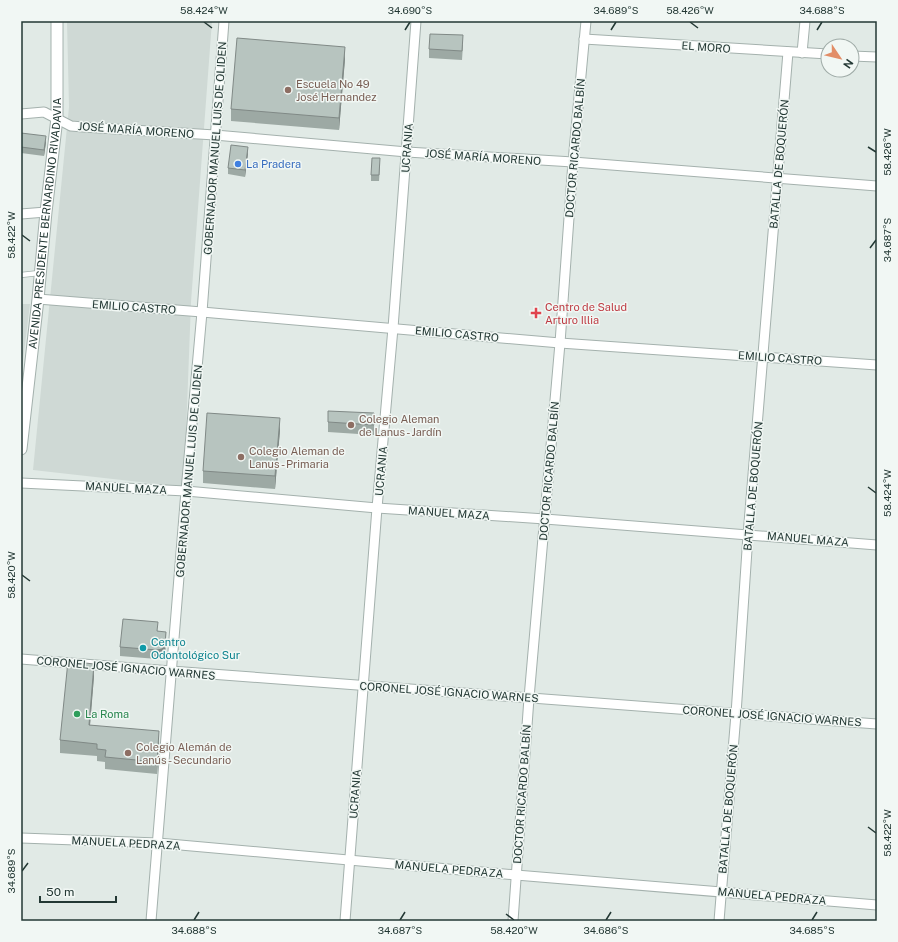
<svg xmlns="http://www.w3.org/2000/svg" width="898" height="942" font-family="'Public Sans',sans-serif">
	<style>
		.built { fill: #cfd9d5 }
		.lines { fill: none; stroke-linecap: round; stroke-linejoin: round }
		.service-casing { stroke: #a4b1ad; stroke-width: 6 }
		.minor-casing { stroke: #a4b1ad; stroke-width: 11 }
		.tertiary-casing { stroke: #a4b1ad; stroke-width: 13 }
		.service { stroke: #fff; stroke-width: 4.5 }
		.minor { stroke: #fff; stroke-width: 9 }
		.tertiary { stroke: #fff; stroke-width: 11 }
		.wall { fill: #9da9a4 }
		.shaded-wall { fill: #808986 }
		.building { fill: #b7c4bf; stroke: #808986 }
		.ticks { fill: none; stroke: #233834; stroke-width: 1.5 }
		.education-dot { fill: #8d6e63; stroke: #f1f7f4; stroke-width: 1.5 }
		.shop-dot { fill: #3f7fe0; stroke: #f1f7f4; stroke-width: 1.5 }
		.health-dot { fill: #e0444e; stroke: #f1f7f4; stroke-width: 1.5 }
		.culture-dot { fill: #0f9aa8; stroke: #f1f7f4; stroke-width: 1.5 }
		.leisure-dot { fill: #2e9e5b; stroke: #f1f7f4; stroke-width: 1.5 }
		.labels { text-anchor: middle; stroke-width: 3; stroke-linejoin: round; paint-order: stroke }
		.street-label { font-size: 11px; fill: #233834; stroke: #f1f7f4 }
		.education-label { font-size: 11px; fill: #785e54; stroke: #f1f7f4; text-anchor: start }
		.shop-label { font-size: 11px; fill: #366cbe; stroke: #f1f7f4; text-anchor: start }
		.health-label { font-size: 11px; fill: #be3a42; stroke: #f1f7f4; text-anchor: start }
		.culture-label { font-size: 11px; fill: #0d838f; stroke: #f1f7f4; text-anchor: start }
		.leisure-label { font-size: 11px; fill: #27864d; stroke: #f1f7f4; text-anchor: start }
		.neatline { fill: none; stroke: #233834; stroke-width: 1.5 }
		.ticks-label { font-size: 10px; text-anchor: middle; fill: #233834 }
	</style>
	<rect width="100%" height="100%" fill="#e1eae6"/>
	<!-- built -->
	<g class="built">
		<polygon points="67,21 212,21 191,302 184,487 33,470 69,107"/>
		<polygon points="21,304 30,304 21,377"/>
	</g>
	<g class="lines">
		<defs>
			<polyline id="service" points="21,275 39,273"/>
			<g id="minor">
				<polyline points="584,39 828,54"/>
				<polyline points="802,53 805,21"/>
				<polyline points="852,56 877,57"/>
				<polyline points="21,114 44,112 71,126 83,127 215,135 407,152 573,162 877,186"/>
				<polyline points="21,214 46,212"/>
				<polyline points="38,299 202,312 560,343 877,365"/>
				<polyline points="21,483 186,491 377,508 545,519 877,545"/>
				<polyline points="21,659 171,671 877,724"/>
				<polyline points="21,838 158,843 516,875 877,905"/>
				<polyline points="151,921 186,491 202,312 224,21"/>
				<polyline points="345,921 377,508 393,328 416,21"/>
				<polyline points="513,921 529,698 560,343 573,162 586,21"/>
				<polyline points="719,921 736,714 748,535 788,52"/>
			</g>
			<g id="tertiary">
				<path id="s1" d="M21,449L38,299L46,212L57,118V21"/>
			</g>
		</defs>
		<!-- service casing -->
		<use href="#service" class="service-casing"/>
		<!-- minor casing -->
		<use href="#minor" class="minor-casing"/>
		<!-- tertiary casing -->
		<use href="#tertiary" class="tertiary-casing"/>
		<!-- service -->
		<use href="#service" class="service"/>
		<!-- minor -->
		<use href="#minor" class="minor"/>
		<!-- tertiary -->
		<use href="#tertiary" class="tertiary"/>
	</g>
	<!-- wall -->
	<g class="wall">
		<polygon points="463,45 462,60 429,58 429,49"/>
		<polygon points="345,59 339,130 231,121 231,109"/>
		<polygon points="21,133 46,142 44,156 21,153"/>
		<polygon points="248,153 245,177 228,174 228,168"/>
		<polygon points="380,164 379,181 371,181 371,175"/>
		<polygon points="328,422 374,423 374,435 328,432"/>
		<polygon points="280,430 275,489 203,483 203,471"/>
		<polygon points="158,631 166,641 165,655 162,658 157,659 120,656 120,647"/>
		<polygon points="94,676 90,725 159,744 157,774 105,769 105,762 97,761 97,756 60,753 60,740"/>
	</g>
	<!-- shaded-wall -->
	<g class="shaded-wall">
		<polygon points="345,47 345,59 339,130 339,118"/>
		<polygon points="46,136 46,142 44,156 44,150"/>
		<polygon points="248,147 248,153 245,177 245,170"/>
		<polygon points="280,418 280,430 275,489 275,476"/>
		<polygon points="166,632 165,655 162,658 157,659 157,650"/>
		<polygon points="94,664 94,676 89,737 89,725"/>
		<polygon points="159,731 159,744 157,774 157,762"/>
	</g>
	<!-- building -->
	<g class="building">
		<polygon points="430,34 463,35 462,51 429,49"/>
		<polygon points="237,38 345,47 339,118 231,109"/>
		<polygon points="21,133 46,136 44,150 21,147"/>
		<polygon points="231,145 248,147 245,170 228,168"/>
		<polygon points="372,158 380,158 379,175 371,175"/>
		<polygon points="328,411 374,413 374,425 328,422"/>
		<polygon points="207,413 280,418 275,476 203,471"/>
		<polygon points="123,619 158,622 157,631 166,632 165,645 162,649 157,650 120,647"/>
		<polygon points="68,661 94,664 89,725 159,731 157,762 105,757 106,750 97,749 97,744 60,740"/>
	</g>
	<!-- ticks -->
	<path class="ticks" d="M204,22L212,28M690,22L698,28M405,30L410,22M611,30L616,22M817,30L822,22M868,147L876,152M22,235L30,241M870,248L876,240M868,487L876,493M22,575L30,581M868,827L876,833M22,871L28,863M506,914L514,920M194,920L199,912M400,920L405,912M606,920L611,912M812,920L817,912"/>
	<!-- markers -->
	<g class="education-dot">
		<circle cx="288" cy="90" r="4"/>
		<circle cx="351" cy="425" r="4"/>
		<circle cx="241" cy="457" r="4"/>
		<circle cx="128" cy="753" r="4"/>
	</g>
	<circle class="shop-dot" cx="238" cy="164" r="4"/>
	<path class="health-dot" d="M534 307h4v4h4v4h-4v4h-4v-4h-4v-4h4z"/>
	<circle class="culture-dot" cx="143" cy="648" r="4"/>
	<circle class="leisure-dot" cx="77" cy="714" r="4"/>
	<g class="labels">
		<!-- street labels -->
		<g class="street-label">
			<text transform="translate(706 47) rotate(4)" y="4">EL MORO</text>
			<text transform="translate(136 130) rotate(4)" y="4">JOSÉ MARÍA MORENO</text>
			<text transform="translate(215 148) rotate(-86)" y="4">GOBERNADOR MANUEL LUIS DE OLIDEN</text>
			<text transform="translate(407 148) rotate(-86)" y="4">UCRANIA</text>
			<text transform="translate(575 148) rotate(-85)" y="4">DOCTOR RICARDO BALBÍN</text>
			<text transform="translate(483 157) rotate(4)" y="4">JOSÉ MARÍA MORENO</text>
			<text transform="translate(779 164) rotate(-85)" y="4">BATALLA DE BOQUERÓN</text>
			<text dy="4" stroke="none"><textPath href="#s1" startOffset="227">AVENIDA PRESIDENTE BERNARDINO RIVADAVIA</textPath></text>
			<text transform="translate(134 307) rotate(4)" y="4">EMILIO CASTRO</text>
			<text transform="translate(457 334) rotate(5)" y="4">EMILIO CASTRO</text>
			<text transform="translate(780 358) rotate(4)" y="4">EMILIO CASTRO</text>
			<text transform="translate(189 471) rotate(-85)" y="4">GOBERNADOR MANUEL LUIS DE OLIDEN</text>
			<text transform="translate(381 471) rotate(-85)" y="4">UCRANIA</text>
			<text transform="translate(549 471) rotate(-85)" y="4">DOCTOR RICARDO BALBÍN</text>
			<text transform="translate(753 486) rotate(-85)" y="4">BATALLA DE BOQUERÓN</text>
			<text transform="translate(126 488) rotate(3)" y="4">MANUEL MAZA</text>
			<text transform="translate(449 513) rotate(4)" y="4">MANUEL MAZA</text>
			<text transform="translate(808 539) rotate(5)" y="4">MANUEL MAZA</text>
			<text transform="translate(126 668) rotate(5)" y="4">CORONEL JOSÉ IGNACIO WARNES</text>
			<text transform="translate(449 692) rotate(4)" y="4">CORONEL JOSÉ IGNACIO WARNES</text>
			<text transform="translate(772 716) rotate(4)" y="4">CORONEL JOSÉ IGNACIO WARNES</text>
			<text transform="translate(355 794) rotate(-86)" y="4">UCRANIA</text>
			<text transform="translate(522 794) rotate(-86)" y="4">DOCTOR RICARDO BALBÍN</text>
			<text transform="translate(728 809) rotate(-85)" y="4">BATALLA DE BOQUERÓN</text>
			<text transform="translate(126 843) rotate(3)" y="4">MANUELA PEDRAZA</text>
			<text transform="translate(449 869) rotate(5)" y="4">MANUELA PEDRAZA</text>
			<text transform="translate(772 896) rotate(5)" y="4">MANUELA PEDRAZA</text>
		</g>
		<!-- education labels -->
		<g class="education-label">
			<text x="296" y="88">Escuela No 49<tspan x="296" dy="13">José Hernandez</tspan></text>
			<text x="359" y="423">Colegio Aleman<tspan x="359" dy="13">de Lanus - Jardín</tspan></text>
			<text x="249" y="455">Colegio Aleman de<tspan x="249" dy="13">Lanus - Primaria</tspan></text>
			<text x="136" y="751">Colegio Alemán de<tspan x="136" dy="13">Lanús - Secundario</tspan></text>
		</g>
		<!-- shop labels -->
		<g class="shop-label">
			<text x="246" y="168">La Pradera</text>
		</g>
		<!-- health labels -->
		<g class="health-label">
			<text x="545" y="311">Centro de Salud<tspan x="545" dy="13">Arturo Illia</tspan></text>
		</g>
		<!-- culture labels -->
		<g class="culture-label">
			<text x="151" y="646">Centro<tspan x="151" dy="13">Odontológico Sur</tspan></text>
		</g>
		<!-- leisure labels -->
		<g class="leisure-label">
			<text x="85" y="718">La Roma</text>
		</g>
	</g>
	<!-- border -->
	<rect width="898" height="942" fill="none" stroke="#f1f7f4" stroke-width="44"/>
	<!-- north arrow -->
	<g transform="translate(840 58) rotate(125)"><circle r="19" fill="#f1f7f4" stroke="#9faba7"/>
	<path d="M0-3L7 15L0 10L-7 15Z" fill="#e28d67"/>
	<text y="-6" font-size="11" font-weight="bold" text-anchor="middle" fill="#233834">N</text>
	</g>
	<!-- scale -->
	<path d="M40 896v6h76v-6" fill="none" stroke="#233834" stroke-width="2"/>
	<text x="46" y="896" font-size="12" fill="#233834" stroke="#f1f7f4" stroke-width="3" paint-order="stroke">50 m</text>
	<rect x="22" y="22" width="854" height="898" class="neatline"/>
	<g class="ticks-label">
		<text x="204" y="14">58.424°W</text>
		<text x="410" y="14">34.690°S</text>
		<text x="616" y="14">34.689°S</text>
		<text x="690" y="14">58.426°W</text>
		<text x="822" y="14">34.688°S</text>
		<text transform="translate(887 152) rotate(-90)" y="4">58.426°W</text>
		<text transform="translate(11 235) rotate(-90)" y="4">58.422°W</text>
		<text transform="translate(887 240) rotate(-90)" y="4">34.687°S</text>
		<text transform="translate(887 493) rotate(-90)" y="4">58.424°W</text>
		<text transform="translate(11 575) rotate(-90)" y="4">58.420°W</text>
		<text transform="translate(887 833) rotate(-90)" y="4">58.422°W</text>
		<text transform="translate(11 871) rotate(-90)" y="4">34.689°S</text>
		<text x="194" y="934">34.688°S</text>
		<text x="400" y="934">34.687°S</text>
		<text x="514" y="934">58.420°W</text>
		<text x="606" y="934">34.686°S</text>
		<text x="812" y="934">34.685°S</text>
	</g>
</svg>
